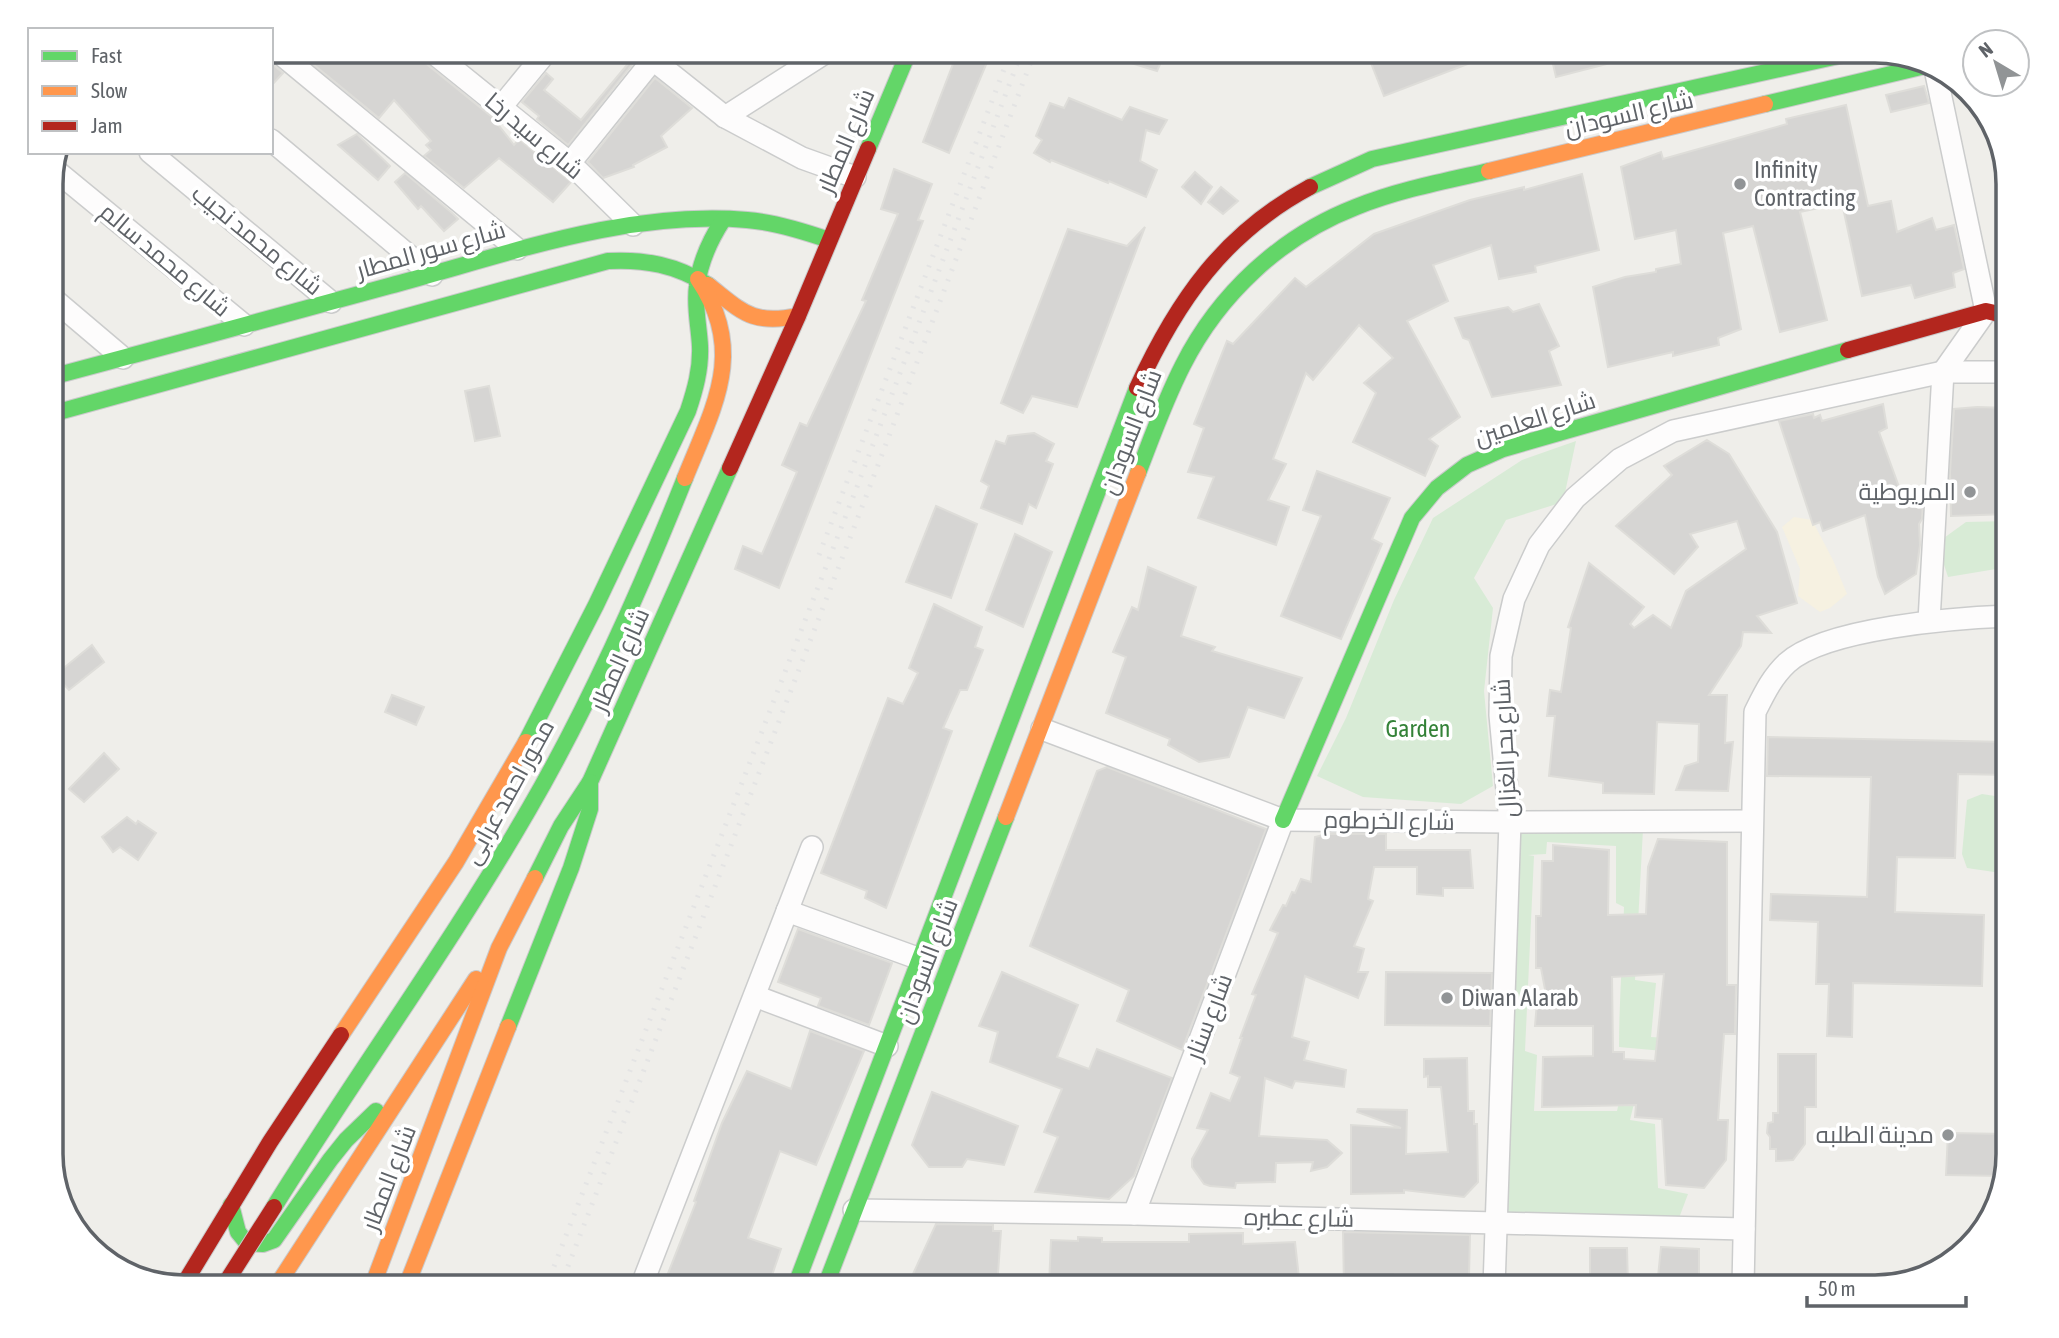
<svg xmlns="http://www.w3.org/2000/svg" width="2059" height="1338" font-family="'Asap Condensed',Cairo,sans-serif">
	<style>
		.green { fill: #d8ebd6 }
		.sand { fill: #f6f1e1 }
		.building { fill: #d6d5d3; stroke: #deddd9; stroke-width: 2; fill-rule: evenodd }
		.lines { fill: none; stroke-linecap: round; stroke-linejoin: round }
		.street-casing { stroke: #cbcccc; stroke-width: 24 }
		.fast-casing { stroke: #cacacb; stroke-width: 18 }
		.slow-casing { stroke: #cacacb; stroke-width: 18 }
		.jam-casing { stroke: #cacacb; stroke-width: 18 }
		.street { stroke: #fdfcfc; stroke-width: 21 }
		.fast { stroke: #63d668; stroke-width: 16 }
		.slow { stroke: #ff974d; stroke-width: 16 }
		.jam { stroke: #b3261e; stroke-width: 16 }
		.rail { stroke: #e4e4e4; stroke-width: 5; stroke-dasharray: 2 9; stroke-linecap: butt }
		.jam-bridge-casing { stroke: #cacacb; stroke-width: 18; stroke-linecap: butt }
		.jam-bridge { stroke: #b3261e; stroke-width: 16 }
		.poi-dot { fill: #919496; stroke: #fff; stroke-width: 2.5 }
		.labels { text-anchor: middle; stroke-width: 7; stroke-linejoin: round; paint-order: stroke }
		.street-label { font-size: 24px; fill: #5f6368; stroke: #fff }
		.poi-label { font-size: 24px; fill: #5f6368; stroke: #fff; text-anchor: start }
		.park-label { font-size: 24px; fill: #348238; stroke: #fff }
		.rim { fill: none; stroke: #5f6368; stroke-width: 3.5 }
	</style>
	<rect width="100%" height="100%" fill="#efeeea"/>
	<!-- green -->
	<g class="green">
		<polygon points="1576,441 1563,502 1506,520 1474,578 1493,608 1484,691 1493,786 1461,804 1363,797 1317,776 1346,718 1394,600 1433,518 1522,460"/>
		<polygon points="2008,521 2008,567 1948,577 1937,543 1966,522"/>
		<polygon points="1982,794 2008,798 2008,867 1994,872 1967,868 1962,854 1967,800"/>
		<path d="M1643,829L1635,980L1656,983L1651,1037L1718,1041L1719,1056L1619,1047C1619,1000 1623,954 1624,907L1616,903V846L1547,842L1546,854L1528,855L1534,856L1525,1051L1537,1055L1534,1111H1617L1621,1094L1636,1095L1630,1120L1655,1124L1658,1188L1688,1194L1679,1218L1508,1217L1517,830Z"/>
	</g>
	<!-- sand -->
	<polygon class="sand" points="1794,517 1812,520 1833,560 1847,594 1830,608 1820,612 1798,596 1800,569 1782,527"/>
	<!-- building -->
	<g class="building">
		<polygon points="297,51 418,51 423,61 492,117 514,145 519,139 571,182 553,202 499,158 464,188 424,156 431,150 426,145 431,141 394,100 379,118"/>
		<polygon points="958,51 988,60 949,153 923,142"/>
		<polygon points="1106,51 1166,51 1157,71 1105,55"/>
		<polygon points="1396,51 1499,51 1499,52 1384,96 1369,58"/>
		<polygon points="1550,51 1634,51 1634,57 1556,77"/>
		<polygon points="632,59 634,62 568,145 537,119 539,116 522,102 546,73 553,79 544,90 581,120"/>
		<polygon points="271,63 283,73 271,86"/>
		<polygon points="655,78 692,108 661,136 667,147 633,165 634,167 603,178 588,162"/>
		<polygon points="1924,86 1929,103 1891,112 1886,95"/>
		<polygon points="1069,98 1122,120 1130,107 1167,120 1159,134 1146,130 1140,161 1157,170 1146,197 1109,181 1108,183 1051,160 1050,162 1034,153 1042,140 1036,136 1050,103 1064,108"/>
		<polygon points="1846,105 1868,206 1891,201 1897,232 1932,218 1936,230 1954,225 1964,269 1953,273 1955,287 1915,298 1911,285 1862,296 1842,203 1800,212 1827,320 1780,332 1753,226 1723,233 1741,329 1718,338 1719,345 1673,356 1673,352 1608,367 1593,287 1625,277 1656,272 1656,269 1681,264 1676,230 1635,239 1621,167 1661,152 1663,159 1787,124 1786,119"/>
		<polygon points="357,134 390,166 378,180 338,145"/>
		<polygon points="894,169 932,184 918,220 923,221 779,588 735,569 743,546 762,554 797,472 782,465 800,423 807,426 866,301 862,300 898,214 881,209"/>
		<polygon points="1195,172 1212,187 1201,204 1182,187"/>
		<polygon points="405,173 452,213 458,219 444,231 421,206 418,209 395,182"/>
		<polygon points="1582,174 1599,250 1535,266 1536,272 1499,279 1491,245 1433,265 1448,301 1407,321 1460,417 1429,439 1438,446 1425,476 1353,442 1376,393 1364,383 1393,358 1359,325 1313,380 1306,373 1273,459 1286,464 1268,500 1289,507 1276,545 1198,518 1214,477 1188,472 1204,428 1194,424 1227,341 1233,344 1295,278 1306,287 1374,234 1470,200 1524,187 1524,190"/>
		<polygon points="1221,187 1238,201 1223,214 1208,202"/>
		<polygon points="1145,227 1077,407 1032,396 1023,413 1001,403 1068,229 1127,246"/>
		<polygon points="1539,304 1559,346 1549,351 1561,385 1492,397 1469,340 1463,338 1455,318 1508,307 1513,312"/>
		<polygon points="489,386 500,436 475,441 465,391"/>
		<polygon points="1883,404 1887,428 1879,432 1902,495 1918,491 1923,500 1922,519 1919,524 1920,545 1916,574 1885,594 1878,577 1865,515 1823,531 1820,522 1813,525 1779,421 1813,414 1814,418 1820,415 1822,421"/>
		<polygon points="1977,407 2008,408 2008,514 1951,516 1950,473 1954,409"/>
		<polygon points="1034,433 1054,444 1046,461 1053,464 1036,508 1029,504 1022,524 981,508 989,486 981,481 996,441 1005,444 1008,436"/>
		<polygon points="1707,440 1729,454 1777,532 1797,603 1757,616 1771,633 1743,632 1741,646 1709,695 1727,695 1725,743 1733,742 1728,791 1676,790 1685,766 1698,762 1699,724 1657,722 1654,794 1603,793 1603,783 1549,776 1555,716 1547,716 1550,690 1561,692 1571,628 1568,627 1589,563 1644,607 1630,624 1634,628 1653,615 1671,628 1686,591 1746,549 1737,521 1690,534 1698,547 1674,574 1616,526 1672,475 1664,466"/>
		<polygon points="1317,471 1390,498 1372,539 1382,544 1341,639 1281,616 1321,516 1303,510"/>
		<polygon points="936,506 977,524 951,598 906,582"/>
		<polygon points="1015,534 1052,552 1023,627 986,610"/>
		<polygon points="1148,567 1196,587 1181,636 1215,647 1212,651 1302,678 1284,718 1248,707 1229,757 1199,762 1168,745 1170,739 1106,713 1126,657 1113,652 1132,607 1138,610"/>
		<polygon points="934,604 982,627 975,647 983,650 967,690 960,690 943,728 952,731 886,908 865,898 867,891 821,873 888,698 903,704 918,673 909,668"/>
		<polygon points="92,645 104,662 69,690 55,675"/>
		<polygon points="392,695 424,707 416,725 385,712"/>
		<polygon points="1768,737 2008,742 2008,775 1958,774 1955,858 1897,857 1895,912 1984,915 1982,986 1853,983 1852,1037 1827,1036 1829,984 1816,984 1818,922 1770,920 1771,894 1867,897 1871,777 1767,776"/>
		<polygon points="104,753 119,769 84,802 69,789"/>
		<polygon points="1107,767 1266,829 1182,1050 1117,1021 1129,990 1030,946 1097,771"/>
		<polygon points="127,817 136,824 138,821 156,833 138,860 120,847 113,852 102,837"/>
		<polygon points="1327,834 1386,834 1386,850 1470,850 1473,888 1443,888 1443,896 1417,894 1417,867 1374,867 1368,899 1373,901 1354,946 1364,949 1358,972 1368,972 1358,998 1305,976 1292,1037 1309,1042 1304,1060 1346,1070 1344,1087 1295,1081 1292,1088 1265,1078 1259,1136 1327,1140 1342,1153 1327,1167 1311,1171 1313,1162 1276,1163 1275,1182 1236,1183 1235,1188 1210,1186 1204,1184 1192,1167 1192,1159 1208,1130 1197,1128 1211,1093 1230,1101 1240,1077 1230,1073 1242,1038 1240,1038 1256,995 1252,994 1278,933 1270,930 1283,905 1286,906 1292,892 1295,893 1301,879 1311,882 1315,837"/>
		<path d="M1658,839L1727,842V985H1736L1735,1034H1724L1718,1120H1728L1726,1160L1704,1188L1666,1185L1662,1119L1635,1117L1636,1105L1542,1107L1543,1057L1593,1056V1026H1535L1537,1002L1547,1000L1541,968H1536V916H1541L1542,861H1553V845L1609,850L1608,915L1646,914L1648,867ZM1664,974L1655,1061L1624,1059V1052H1613L1612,977Z"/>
		<polygon points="798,929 892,963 869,1025 818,1006 821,998 778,982"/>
		<polygon points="1002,972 1078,1005 1057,1057 1089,1069 1097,1049 1172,1078 1134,1176 1109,1199 1035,1192 1058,1137 1044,1132 1062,1089 990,1062 998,1032 979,1026"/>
		<polygon points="1386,972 1492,973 1490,1026 1385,1025"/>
		<polygon points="810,1031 864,1051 816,1165 780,1151 748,1238 781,1249 768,1287 696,1287 667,1276 696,1202 694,1201 722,1123 747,1071 791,1089"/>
		<polygon points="1778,1054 1816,1054 1816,1107 1805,1107 1805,1144 1793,1160 1776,1161 1776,1149 1770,1149 1770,1137 1767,1133 1768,1123 1773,1122 1773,1113 1778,1113"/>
		<polygon points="1467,1058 1468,1111 1474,1111 1474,1124 1477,1124 1478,1182 1464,1197 1404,1190 1404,1193 1351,1194 1351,1125 1401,1128 1357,1112 1358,1109 1407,1110 1406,1154 1448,1152 1441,1087 1428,1087 1428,1076 1424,1077 1424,1059"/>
		<polygon points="932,1092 1018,1126 1004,1165 967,1159 962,1167 929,1167 912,1145"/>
		<polygon points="1948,1133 2008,1134 2008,1154 2002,1176 1946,1175"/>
		<polygon points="936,1224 993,1225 993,1231 1001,1231 997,1287 943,1287 913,1274"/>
		<polygon points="1343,1232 1470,1235 1469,1276 1395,1274 1395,1287 1344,1287"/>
		<polygon points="1243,1233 1243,1244 1295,1242 1300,1287 1076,1287 1049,1285 1051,1240 1078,1241 1078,1237 1102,1238 1102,1242 1189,1242 1189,1234"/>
		<polygon points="1661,1247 1699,1249 1699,1287 1661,1287 1662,1279 1658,1277"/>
		<polygon points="1590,1248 1627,1248 1628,1287 1590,1287"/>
	</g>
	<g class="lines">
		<defs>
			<g id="street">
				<polyline points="277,51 517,249"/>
				<polyline points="431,51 570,163 633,225"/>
				<polyline points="642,51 725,117 802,158 855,177"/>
				<polyline points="501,107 547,51"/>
				<polyline points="725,117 828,51"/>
				<polyline points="271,140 432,275"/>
				<polyline points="150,152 331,302"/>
				<polyline points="570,163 660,51"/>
				<polyline points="54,169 244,325"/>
				<polyline points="51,297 123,358"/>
				<polyline points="1929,621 1943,372 1986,311 1935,69"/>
				<polyline points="1042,729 1283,820 1510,822 1752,821"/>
				<polyline points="787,911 920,959"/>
				<polyline points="755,996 887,1046"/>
				<polyline points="854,1210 1134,1214 1744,1229"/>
				<polyline points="1134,1214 1283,820"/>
				<polyline points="641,1287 812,847"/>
				<polyline points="1494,1287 1510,822 1500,715 1501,656 1514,599 1539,545 1575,498 1620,459 1673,431 1943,372 2008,372"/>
				<path d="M1743,1287L1755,712C1764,694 1772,677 1787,663C1825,628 1956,618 2008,616"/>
			</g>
			<g id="fast">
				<polyline points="1765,104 1925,66"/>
				<polyline points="868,149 909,51"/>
				<polyline points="1310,187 1372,159 1861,51"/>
				<path d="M51,377C164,347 276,317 389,286C506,255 624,210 747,220C774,222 803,231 829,240"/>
				<path d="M51,414L608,261C645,259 676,265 708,285"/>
				<path d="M1138,473C1152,437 1165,400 1183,365C1219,294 1281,236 1356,207C1398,190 1445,181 1489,171"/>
				<path d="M526,742L596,605L688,411C695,390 701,369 700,346C699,326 694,306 697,286C700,262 710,240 723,220"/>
				<polyline points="1283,820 1412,518 1437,488 1467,465 1503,449 1848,350"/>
				<polyline points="535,878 561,826 590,782 730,468"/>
				<polyline points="508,1027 571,868 590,809 590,782"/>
				<polyline points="231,1205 238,1232 247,1243 263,1244 274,1240 330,1160 346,1140 376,1111"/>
				<path d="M274,1207C357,1073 450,946 529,809C590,704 640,591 685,478"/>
				<polyline points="795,1287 1137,388"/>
				<polyline points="825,1287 1006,817"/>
			</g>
			<g id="slow">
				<polyline points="1489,171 1765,104"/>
				<path d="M708,285C743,312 751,325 798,316"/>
				<path d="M685,478C714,406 747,351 698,279"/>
				<polyline points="1006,817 1138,473"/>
				<polyline points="341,1035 456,862 526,742"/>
				<polyline points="276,1287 476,979"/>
				<polyline points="372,1287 499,948 535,878"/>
				<polyline points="406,1287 508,1027"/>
			</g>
			<g id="jam">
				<polyline points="1848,350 1986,311 2008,316"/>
				<path d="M1137,388C1177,301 1224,233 1310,187"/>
				<polyline points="730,468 798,316 868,149"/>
				<polyline points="182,1287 270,1142 341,1035"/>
			</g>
		</defs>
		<!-- street casing -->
		<use href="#street" class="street-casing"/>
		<!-- fast casing -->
		<use href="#fast" class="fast-casing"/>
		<!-- slow casing -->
		<use href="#slow" class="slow-casing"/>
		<!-- jam casing -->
		<use href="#jam" class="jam-casing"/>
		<!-- street -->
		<use href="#street" class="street"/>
		<!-- fast -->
		<use href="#fast" class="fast"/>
		<!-- slow -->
		<use href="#slow" class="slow"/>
		<!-- jam -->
		<use href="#jam" class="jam"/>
		<!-- rail -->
		<g class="rail">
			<polyline points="819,555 1011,51"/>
			<polyline points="546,1287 855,492 1022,51"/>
			<polyline points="560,1287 867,494 1035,51"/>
		</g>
		<defs>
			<polyline id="jam-bridge" points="223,1287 274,1207"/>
		</defs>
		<!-- jam-bridge casing -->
		<use href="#jam-bridge" class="jam-bridge-casing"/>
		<!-- jam-bridge -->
		<use href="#jam-bridge" class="jam-bridge"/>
	</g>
	<!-- markers -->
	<g class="poi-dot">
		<circle cx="1740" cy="184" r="7"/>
		<circle cx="1970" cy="492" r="7"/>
		<circle cx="1447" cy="998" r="7"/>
		<circle cx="1948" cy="1135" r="7"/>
	</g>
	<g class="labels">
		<!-- street labels -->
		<g class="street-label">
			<text transform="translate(1629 114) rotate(-13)" y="8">شارع السودان</text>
			<text transform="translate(534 136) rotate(40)" y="8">شارع سيد رخا</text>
			<text transform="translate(846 141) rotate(-67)" y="8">شارع المطار</text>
			<text transform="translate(257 240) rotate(39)" y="8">شارع محمد نجيب</text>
			<text transform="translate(431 250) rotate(-16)" y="8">شارع سور المطار</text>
			<text transform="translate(165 260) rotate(40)" y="8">شارع محمد سالم</text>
			<text transform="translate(1535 419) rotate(-18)" y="8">شارع العلمين</text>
			<text transform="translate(1131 432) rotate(-69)" y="8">شارع السودان</text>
			<text transform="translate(620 660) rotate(-66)" y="8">شارع المطار</text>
			<text transform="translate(1505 748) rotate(-93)" y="8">شارع بحر الغزال</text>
			<text transform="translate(509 792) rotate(-61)" y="8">محور احمد عرابى</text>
			<text transform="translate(1389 821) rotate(1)" y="8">شارع الخرطوم</text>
			<text transform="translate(927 961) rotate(-69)" y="8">شارع السودان</text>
			<text transform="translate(1209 1017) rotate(-69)" y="8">شارع سنار</text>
			<text transform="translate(389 1178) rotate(-69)" y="8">شارع المطار</text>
			<text transform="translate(1299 1218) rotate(1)" y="8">شارع عطبره</text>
		</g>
		<!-- poi labels -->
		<g class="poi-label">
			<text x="1754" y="178">Infinity<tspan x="1754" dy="28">Contracting</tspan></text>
			<text x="1956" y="500" text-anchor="end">المريوطية</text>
			<text x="1461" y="1006">Diwan Alarab</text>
			<text x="1934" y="1143" text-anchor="end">مدينة الطلبه</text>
		</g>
		<!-- park labels -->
		<g class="park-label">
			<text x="1418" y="737">Garden</text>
		</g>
	</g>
	<!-- crop -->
	<path d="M0 0H2059V1338H0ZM184 63H1875A121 121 0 0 1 1996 184V1154A121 121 0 0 1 1875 1275H184A121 121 0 0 1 63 1154V184A121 121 0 0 1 184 63Z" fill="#fff" fill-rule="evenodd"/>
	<path class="rim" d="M184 63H1875A121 121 0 0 1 1996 184V1154A121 121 0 0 1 1875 1275H184A121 121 0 0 1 63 1154V184A121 121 0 0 1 184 63Z"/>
	<!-- legend -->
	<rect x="28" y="28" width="245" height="126" fill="#ffffff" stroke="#bfc1c3" stroke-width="2"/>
	<rect x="42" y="51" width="35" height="10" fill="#63d668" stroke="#bfc1c3" stroke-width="2"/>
	<text x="91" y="63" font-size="21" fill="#5f6368">Fast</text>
	<rect x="42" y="86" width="35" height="10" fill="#ff974d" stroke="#bfc1c3" stroke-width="2"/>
	<text x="91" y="98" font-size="21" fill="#5f6368">Slow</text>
	<rect x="42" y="121" width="35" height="10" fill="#b3261e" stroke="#bfc1c3" stroke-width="2"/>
	<text x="91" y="133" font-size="21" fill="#5f6368">Jam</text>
	<!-- north arrow -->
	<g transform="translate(1996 63) rotate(322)"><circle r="33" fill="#ffffff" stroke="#bfc1c3" stroke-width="2"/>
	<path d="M0-5L12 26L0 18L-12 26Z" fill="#919496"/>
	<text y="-10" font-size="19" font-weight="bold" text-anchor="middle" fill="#5f6368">N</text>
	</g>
	<!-- scale -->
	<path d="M1807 1296v10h159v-10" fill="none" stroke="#5f6368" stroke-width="3.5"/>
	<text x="1818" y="1296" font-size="21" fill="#5f6368" stroke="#ffffff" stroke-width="5" paint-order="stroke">50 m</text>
</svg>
